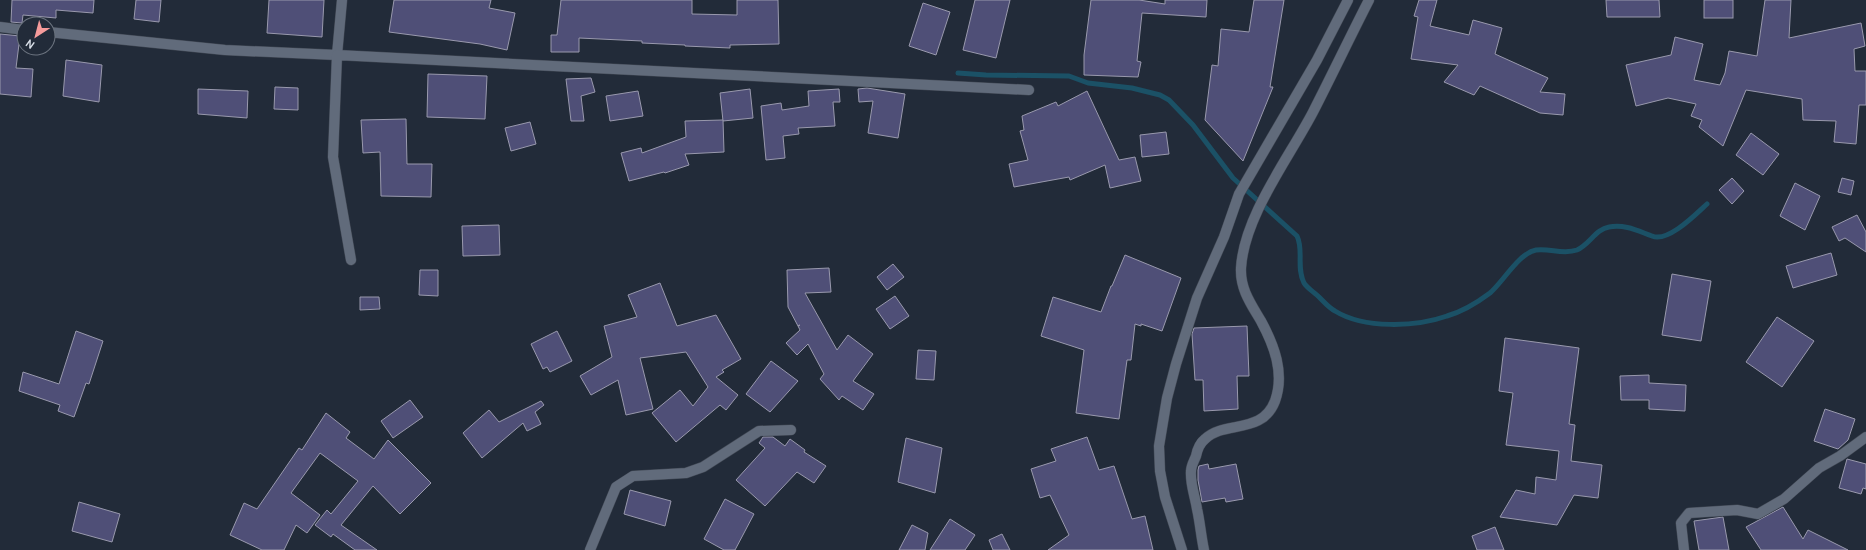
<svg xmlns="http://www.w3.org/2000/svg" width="1866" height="550" font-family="Cabin,sans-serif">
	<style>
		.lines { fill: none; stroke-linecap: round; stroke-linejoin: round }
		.stream { stroke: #1b5166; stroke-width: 5 }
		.building { fill: #4f4f77; stroke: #9999ad }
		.street-casing { stroke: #414854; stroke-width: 11 }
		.street { stroke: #616b7b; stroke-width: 10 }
	</style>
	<rect width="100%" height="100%" fill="#222b39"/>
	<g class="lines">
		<!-- stream -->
		<path class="stream" d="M958,73L986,75L1069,76L1088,83L1132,88L1160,95L1169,100L1193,125L1233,178L1297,236C1304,250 1296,267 1304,283C1307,288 1315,293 1319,297C1324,302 1329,308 1335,311C1364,329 1416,327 1447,316C1461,312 1478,302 1490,293C1503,282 1519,253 1536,250C1550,248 1563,255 1577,250C1589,245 1596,229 1609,227C1625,224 1638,231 1652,236C1668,243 1696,214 1707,204"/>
	</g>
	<!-- building -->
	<g class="building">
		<polygon points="12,0 94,0 93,13 56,10 56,18 23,15 22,23 11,22"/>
		<polygon points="136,0 161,0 159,22 134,19"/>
		<polygon points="269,0 324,0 322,37 267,33"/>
		<polygon points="394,0 491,0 489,8 515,13 507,50 480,44 389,32"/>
		<polygon points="561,0 692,0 692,14 737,15 737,0 778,0 779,44 730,45 730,48 685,46 685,45 642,43 642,41 579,38 579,52 551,52 551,35 557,35"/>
		<polygon points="975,0 1010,0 996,58 963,50"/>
		<polygon points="1091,0 1139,0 1165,4 1165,0 1207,0 1206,17 1142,13 1137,61 1141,62 1138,77 1084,75 1084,55"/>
		<polygon points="1254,0 1284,0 1270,87 1273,87 1243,161 1205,120 1212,65 1218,66 1221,29 1249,32"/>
		<polygon points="1419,0 1437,0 1430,26 1469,35 1473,20 1502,28 1495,54 1548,78 1540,92 1565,94 1563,115 1540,113 1480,86 1474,95 1444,82 1458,65 1411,59 1418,17 1414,16"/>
		<polygon points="1606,0 1659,0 1660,17 1607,17"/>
		<rect x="1704" y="0" width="29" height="18"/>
		<polygon points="1765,0 1791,0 1789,38 1861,23 1865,46 1854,49 1855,71 1866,71 1866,105 1859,105 1856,144 1834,142 1836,121 1803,120 1802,99 1746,90 1723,146 1699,127 1702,120 1691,116 1696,104 1668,98 1636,106 1626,65 1671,55 1675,37 1703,44 1694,80 1720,85 1725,73 1729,51 1757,56"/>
		<polygon points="923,3 950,12 936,55 909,46"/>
		<polygon points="0,34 20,36 16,68 33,69 31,97 0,94"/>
		<polygon points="66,60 102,65 99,102 63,96"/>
		<polygon points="428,74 487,76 485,119 427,117"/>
		<polygon points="591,78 595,92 581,96 584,121 571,121 566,79"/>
		<polygon points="275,87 298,88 298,110 274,109"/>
		<polygon points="867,88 905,94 898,138 868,133 873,101 859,102 858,89"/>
		<polygon points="198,89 248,91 247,118 198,114"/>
		<polygon points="750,89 753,118 723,121 720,93"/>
		<polygon points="839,89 840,102 833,102 835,126 798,128 799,134 783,136 785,158 766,160 761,106 781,103 782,110 809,106 808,91"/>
		<polygon points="638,91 643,116 610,121 606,96"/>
		<polygon points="1087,91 1119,160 1135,157 1141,181 1110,188 1105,165 1070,180 1069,177 1014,187 1009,164 1028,160 1020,131 1024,130 1022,116 1056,102 1058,106"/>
		<polygon points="406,119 407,164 432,164 431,197 381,196 380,152 363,153 361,120"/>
		<polygon points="723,120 724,152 685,154 689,165 665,173 664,172 629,181 621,153 641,148 642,153 686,137 685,121"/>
		<polygon points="530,122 536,144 511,151 505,128"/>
		<polygon points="1166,132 1169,154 1142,157 1140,135"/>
		<polygon points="1751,133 1779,154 1763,175 1736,155"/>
		<polygon points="1732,178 1744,191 1732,204 1719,190"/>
		<polygon points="1842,178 1854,181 1851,195 1838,192"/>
		<polygon points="1795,183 1820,196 1805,230 1780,216"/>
		<polygon points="1857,215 1866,232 1866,252 1845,238 1839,241 1832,227"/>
		<polygon points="499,225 500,255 463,256 462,226"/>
		<polygon points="1831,253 1837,275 1793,288 1786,266"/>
		<polygon points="1125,255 1181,278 1162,331 1141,324 1141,326 1135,324 1131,360 1127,360 1119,419 1076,413 1084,350 1041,336 1053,297 1101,312 1111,286 1112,286"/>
		<polygon points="893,264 904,277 887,290 877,277"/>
		<polygon points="829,268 831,292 805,293 837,350 848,335 873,354 853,381 874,394 863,410 842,396 839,400 820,379 824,374 808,344 797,355 786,343 800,330 798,326 800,325 798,326 788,307 787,270"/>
		<polygon points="420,270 438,270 438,296 419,295"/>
		<polygon points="1672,274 1711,281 1701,341 1662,335"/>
		<polygon points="660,283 677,326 716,315 741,359 722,370 724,372 716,377 738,395 726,410 720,405 676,442 652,413 680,390 693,406 708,387 686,352 640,358 653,409 626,415 618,380 591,395 580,376 612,357 604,326 637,317 628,295"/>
		<polygon points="895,296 909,316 890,329 876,309"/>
		<polygon points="360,297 379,297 380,309 360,310"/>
		<polygon points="1777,317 1814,341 1782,387 1746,362"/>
		<polygon points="1247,326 1249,376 1237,376 1238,409 1204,411 1203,380 1195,380 1192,334 1194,328"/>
		<polygon points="76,331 103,341 89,384 86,383 74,417 58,411 60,405 19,391 23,372 59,384"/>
		<polygon points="557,331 572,361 550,372 547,367 543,369 531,344"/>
		<polygon points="1505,338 1579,348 1569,424 1575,425 1571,461 1602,465 1598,498 1574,495 1557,525 1500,517 1516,490 1535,494 1536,477 1556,480 1559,451 1506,445 1513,393 1499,391"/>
		<polygon points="918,350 936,351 934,380 916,379"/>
		<polygon points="771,361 798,381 770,412 746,394"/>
		<polygon points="1649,375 1649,383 1686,385 1685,411 1649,409 1649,400 1621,400 1620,376"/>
		<polygon points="410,400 423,417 393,438 381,421"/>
		<polygon points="541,401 544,405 535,412 541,424 527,431 523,423 482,458 463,433 489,410 499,422"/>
		<polygon points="1825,409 1855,419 1848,440 1838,449 1814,441"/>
		<polygon points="326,413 350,432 346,438 374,459 388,440 431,483 400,514 373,486 341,525 377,550 355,550 333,534 331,537 315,525 327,510 331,514 358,481 320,453 291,493 320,515 307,533 296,525 284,550 262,550 230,535 244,503 257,509 299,448 302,450"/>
		<polygon points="763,437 773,437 785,446 790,439 805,450 804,452 826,466 814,483 797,472 765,506 736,480 765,448 759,443"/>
		<polygon points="1087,437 1099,470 1114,466 1132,519 1145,516 1153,550 1048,550 1069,535 1050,495 1040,498 1031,469 1056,461 1051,449"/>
		<polygon points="906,438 942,448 935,493 898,482"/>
		<polygon points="1847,459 1866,464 1866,489 1863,488 1861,494 1839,488"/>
		<polygon points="1208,464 1209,469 1236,464 1243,499 1226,502 1225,498 1202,502 1198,480 1198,470 1199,466"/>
		<polygon points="630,490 671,501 665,526 624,514"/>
		<polygon points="725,499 754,514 735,550 724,550 704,539"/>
		<polygon points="79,502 120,514 112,542 72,531"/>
		<polygon points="1783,507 1803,539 1808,530 1848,550 1761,550 1746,527"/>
		<polygon points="1723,517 1729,550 1699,550 1694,521"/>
		<polygon points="950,519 975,535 965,550 930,550"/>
		<polygon points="912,525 928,533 925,550 899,550"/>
		<polygon points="1495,527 1504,550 1477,550 1472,536"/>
		<polygon points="1002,534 1010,550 993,550 989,540"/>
	</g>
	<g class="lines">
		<defs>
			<g id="street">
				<polyline points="0,27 24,30"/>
				<polyline points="48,32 225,50 337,55 342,0"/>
				<polyline points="351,260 333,157 337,55 1029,90"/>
				<polyline points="590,550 616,487 633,476 686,473 703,467 759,431 791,430"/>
				<polyline points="1182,550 1165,497 1160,471 1159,446 1167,398 1176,364 1197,298 1224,237 1239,194 1317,60 1348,0"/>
				<path d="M1204,550C1201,536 1200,522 1197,509C1195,496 1190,484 1191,471C1191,466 1194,461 1196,456C1197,451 1200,443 1205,439C1225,420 1262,435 1275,401C1285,373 1274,345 1261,321C1251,304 1240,289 1241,268C1244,216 1289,158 1313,112C1332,75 1350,37 1369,0"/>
				<polyline points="1684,550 1681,523 1689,513 1737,510 1758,514 1784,499 1819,468 1840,456 1866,437"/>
			</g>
		</defs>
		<!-- street casing -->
		<use href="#street" class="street-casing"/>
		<!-- street -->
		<use href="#street" class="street"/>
	</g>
	<!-- north arrow -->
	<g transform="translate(36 36) rotate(216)"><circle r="19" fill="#222b39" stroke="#6b737f"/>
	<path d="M0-3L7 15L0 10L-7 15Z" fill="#f59b9b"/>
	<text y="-6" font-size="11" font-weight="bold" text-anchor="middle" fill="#d9dfe8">N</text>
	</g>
</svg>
